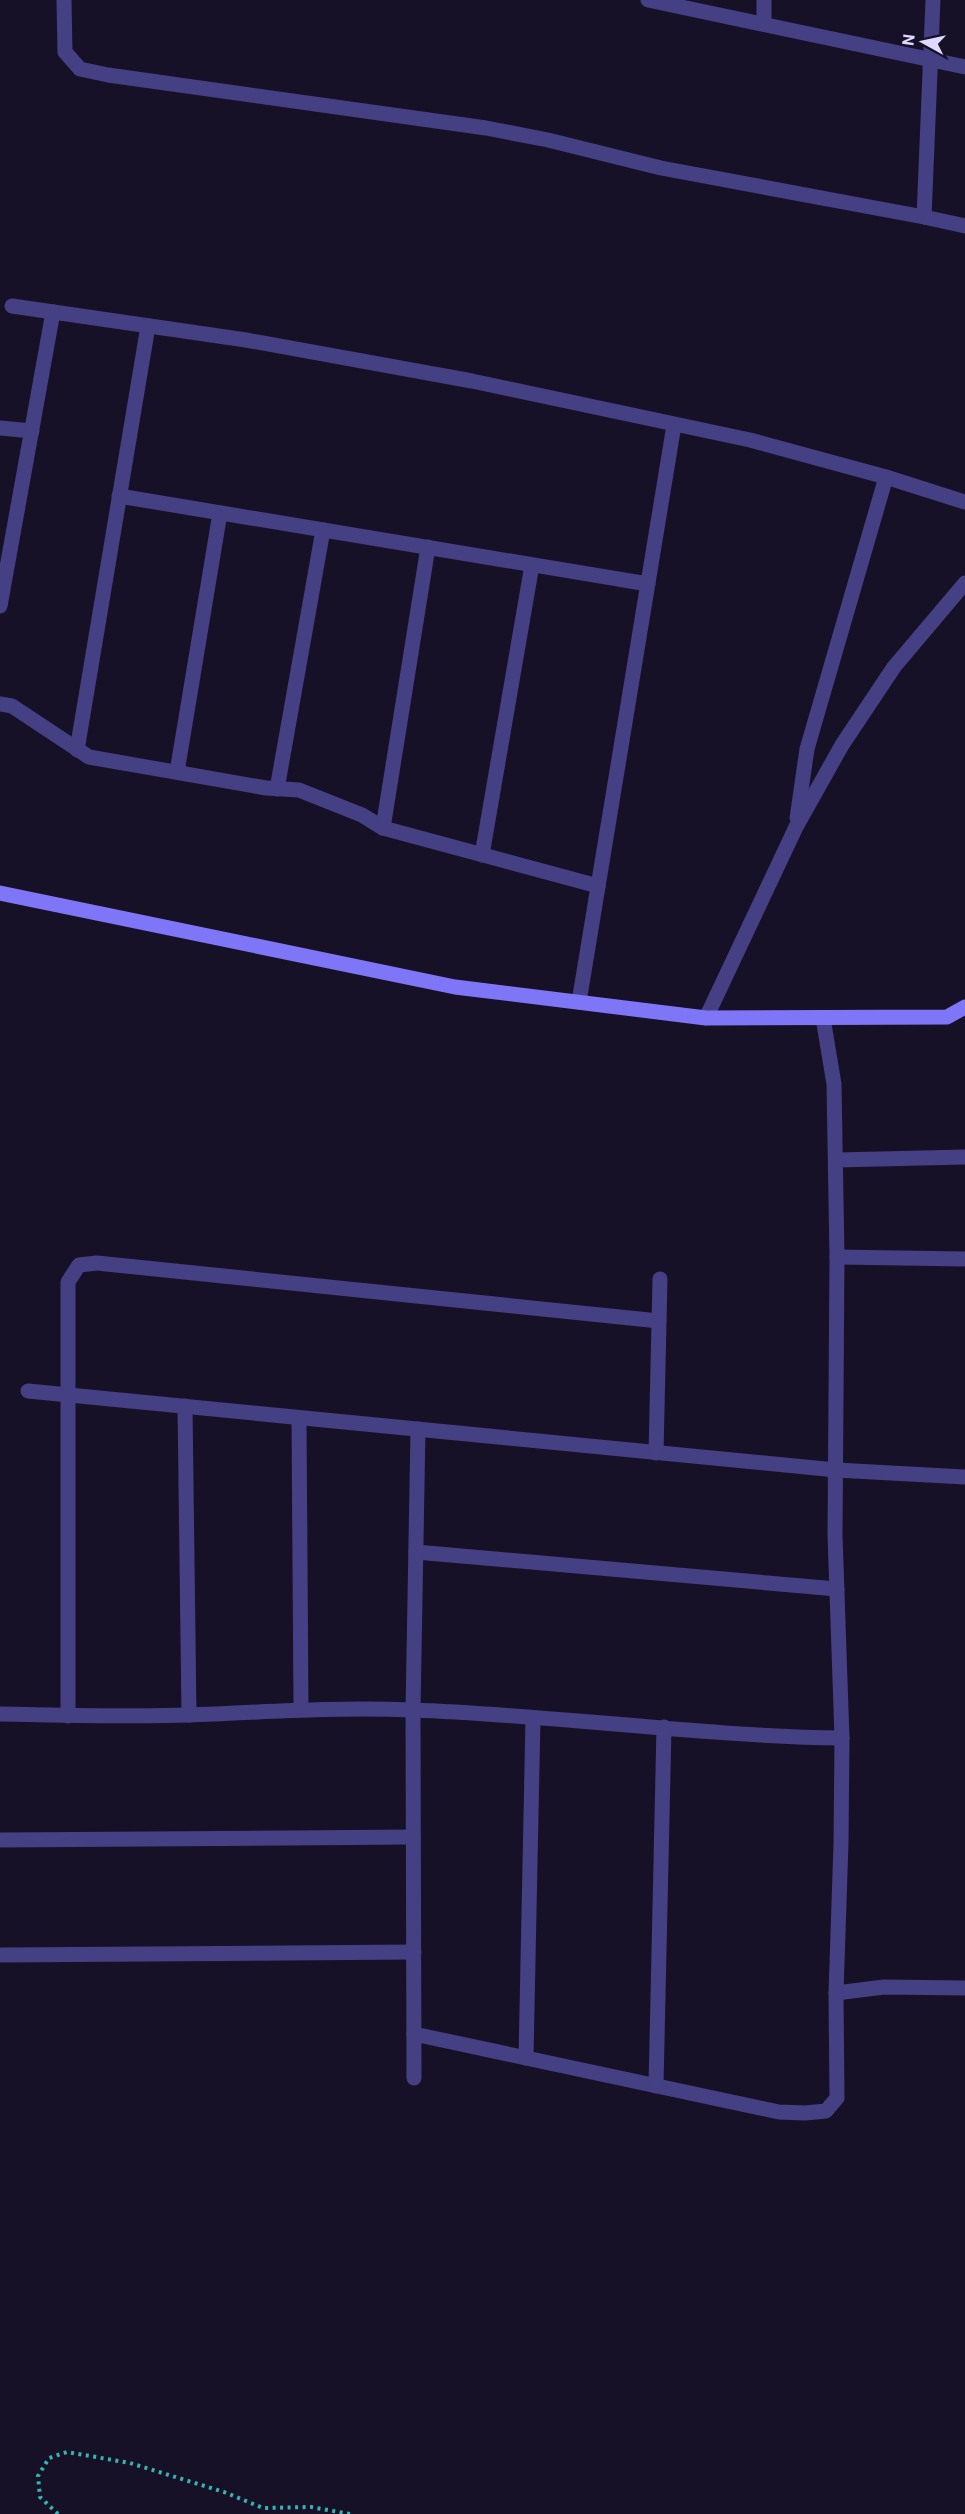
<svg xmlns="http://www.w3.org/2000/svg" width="965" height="2514" font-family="Roboto,sans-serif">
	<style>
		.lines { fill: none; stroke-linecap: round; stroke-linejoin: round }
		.path { stroke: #37b3b1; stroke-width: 4; stroke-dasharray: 3 4.5; stroke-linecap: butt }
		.minor { stroke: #453f83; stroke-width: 15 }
		.secondary { stroke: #7f76f7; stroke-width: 15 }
	</style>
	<rect width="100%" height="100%" fill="#161127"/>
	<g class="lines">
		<!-- path -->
		<polyline class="path" points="58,2514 40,2497 38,2476 49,2458 67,2452 130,2463 224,2492 263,2508 311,2507 350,2514"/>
		<!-- minor -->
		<g class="minor">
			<polyline points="64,0 65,52 80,69 108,75 486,128 548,140 661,168 924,217"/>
			<polyline points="648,0 965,67"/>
			<polyline points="764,0 764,24"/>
			<polyline points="933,0 924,217 965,226"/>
			<polyline points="12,306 246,340 472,381 750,440 886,477 965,502"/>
			<polyline points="0,428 32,431"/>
			<polyline points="119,496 648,584"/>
			<polyline points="0,606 53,312"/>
			<polyline points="0,704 12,706 89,757 266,788 299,790 362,815 383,828 598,886"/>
			<polyline points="77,750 148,326"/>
			<polyline points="177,772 220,513"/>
			<polyline points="277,789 323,530"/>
			<polyline points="797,818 807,749 886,477"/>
			<polyline points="383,828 428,547"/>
			<polyline points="482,855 532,565"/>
			<polyline points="579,1002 674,425"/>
			<polyline points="706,1018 796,827 842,745 894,667 965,583"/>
			<polyline points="836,1160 965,1157"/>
			<polyline points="837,1257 965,1259"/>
			<polyline points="28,1391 836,1470 965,1477"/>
			<polyline points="185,1406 189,1715"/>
			<polyline points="299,1418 301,1709"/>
			<polyline points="656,1453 660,1279"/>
			<polyline points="416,1552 837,1589"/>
			<path d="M0,1714C63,1715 127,1717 190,1715C264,1712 338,1707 412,1710C556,1715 698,1736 842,1738L835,1535L837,1257L834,1084L823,1018"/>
			<polyline points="68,1716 68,1282 79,1265 97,1263 659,1321"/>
			<polyline points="842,1738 841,1843 836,1993 884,1987 965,1988"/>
			<polyline points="0,1840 413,1837"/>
			<polyline points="0,1955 414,1952"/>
			<polyline points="414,2034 779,2112 805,2113 826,2111 837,2098 836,1993"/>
			<polyline points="526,2058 533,1718"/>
			<polyline points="414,2078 413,1710 418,1429"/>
			<polyline points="656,2086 664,1727"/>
		</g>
		<!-- secondary -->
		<polyline class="secondary" points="0,893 455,987 706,1018 947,1017 965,1007"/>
	</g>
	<!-- north arrow -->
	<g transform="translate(923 42) rotate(278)" stroke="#161127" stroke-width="4.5" paint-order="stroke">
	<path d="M0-4.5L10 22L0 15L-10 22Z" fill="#dfd9fd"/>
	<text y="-9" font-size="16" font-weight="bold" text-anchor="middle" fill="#dfd9fd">N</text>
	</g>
</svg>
